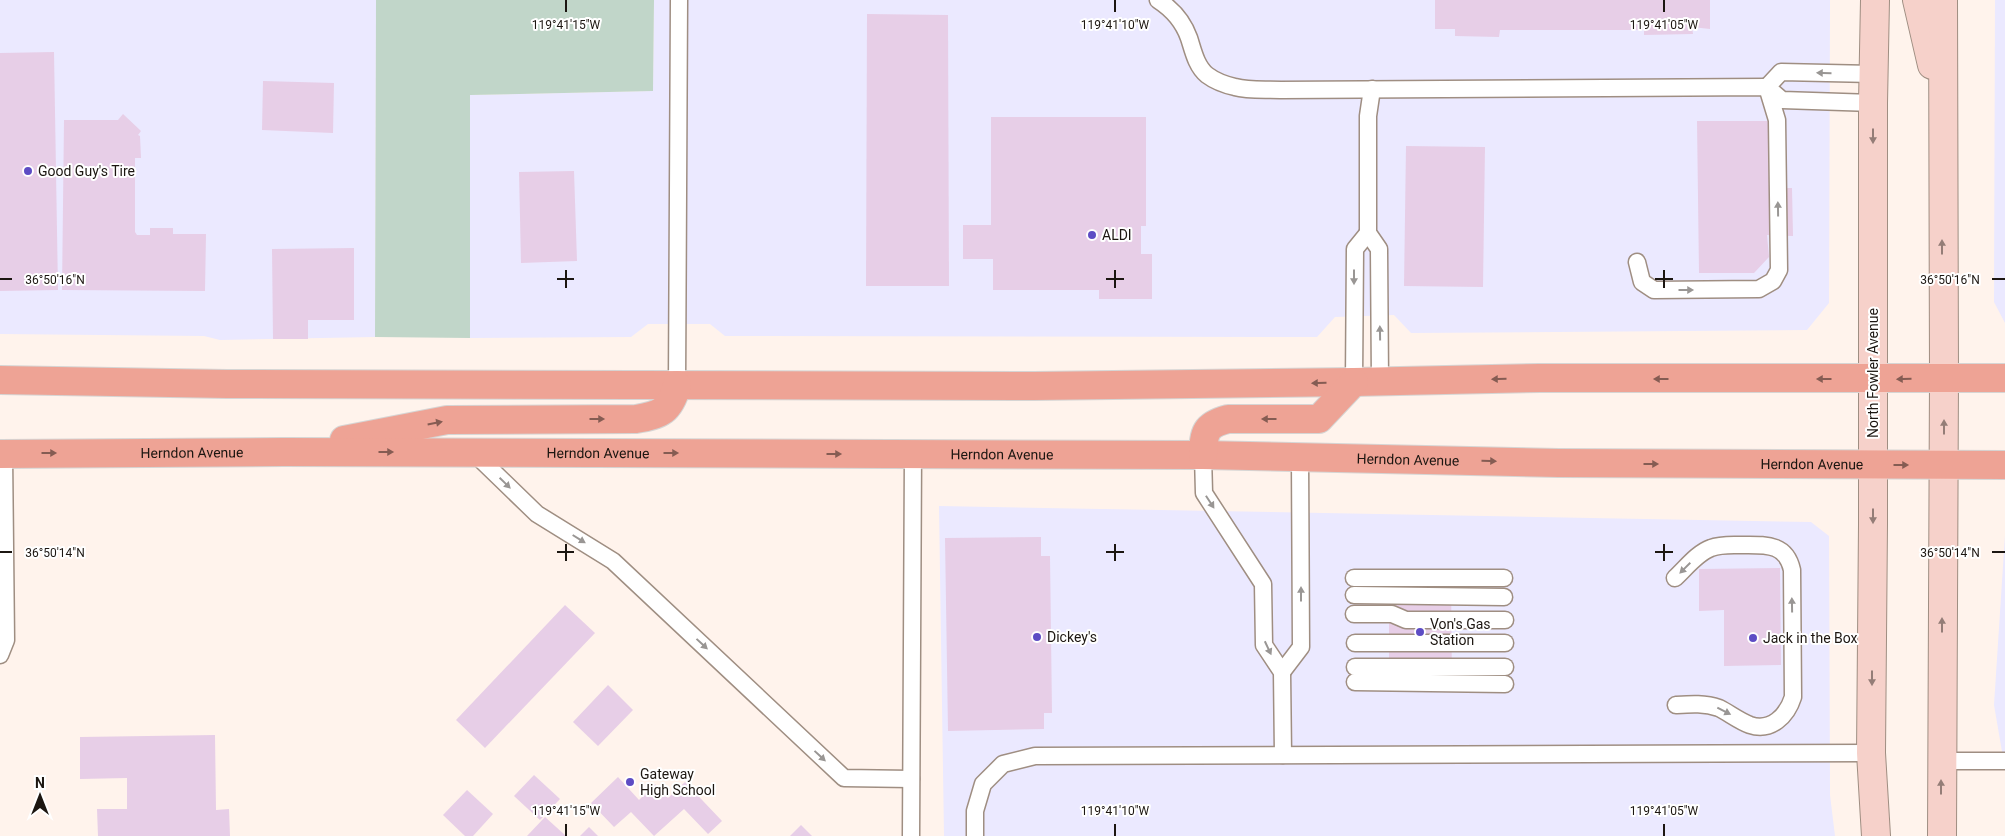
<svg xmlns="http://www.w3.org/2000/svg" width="2005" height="836" font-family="Roboto,sans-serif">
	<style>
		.commercial { fill: #ebe9ff }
		.green { fill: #c1d6c9 }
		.building { fill: #e7cee7 }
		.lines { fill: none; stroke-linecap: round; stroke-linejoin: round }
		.service-casing { stroke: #9f8e82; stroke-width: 19 }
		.secondary-casing { stroke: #9f8e82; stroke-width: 30 }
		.primary-casing { stroke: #d6d5d4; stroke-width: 30 }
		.service { stroke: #fff; stroke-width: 16 }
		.secondary { stroke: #f6d1ca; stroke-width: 28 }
		.primary { stroke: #eea395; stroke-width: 28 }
		.oneway { fill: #999694 }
		.oneway2 { fill: #947d77 }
		.oneway3 { fill: #855c53 }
		.ticks { fill: none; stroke: #1c1611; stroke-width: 2 }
		.poi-dot { fill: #5d4cc4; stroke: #fff; stroke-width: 2 }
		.labels { text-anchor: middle; stroke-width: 4; stroke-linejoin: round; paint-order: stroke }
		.poi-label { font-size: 14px; fill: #1c1611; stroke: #fff; text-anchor: start }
		.street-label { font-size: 14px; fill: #1c1611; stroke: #fff }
		.ticks-label { font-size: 12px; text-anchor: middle; fill: #1c1611; stroke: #fff; stroke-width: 4; stroke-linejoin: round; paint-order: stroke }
	</style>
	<rect width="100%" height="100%" fill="#fff3ec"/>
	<!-- commercial -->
	<g class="commercial">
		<polygon points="0,0 376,0 375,337 220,340 204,336 0,334"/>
		<polygon points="654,0 1830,0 1829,303 1807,330 1411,333 1394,315 1335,317 1317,337 725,336 710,324 648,324 631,337 470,338 470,95 653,91"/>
		<polygon points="1995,0 2005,0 2005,323 1994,302"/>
		<polygon points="939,506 1811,522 1829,536 1830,795 1835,836 944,836"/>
		<polygon points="2005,535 2005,769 1994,705"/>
	</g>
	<!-- green -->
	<polygon class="green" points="376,0 654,0 653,91 470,95 470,338 375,337"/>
	<!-- building -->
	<g class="building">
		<polygon points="1435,0 1710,0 1710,29 1692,27 1693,34 1644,35 1644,30 1500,30 1499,37 1455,36 1455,29 1435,29"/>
		<polygon points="867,14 948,15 949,286 866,286"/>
		<polygon points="54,52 58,290 0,291 0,53"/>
		<polygon points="263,81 334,83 333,133 262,130"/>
		<polygon points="123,114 141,131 138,135 140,136 141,158 135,158 135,232 137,235 150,235 150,228 173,228 173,234 206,234 205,291 62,290 64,120 118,120"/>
		<polygon points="991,117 1146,117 1146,226 1141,226 1141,254 1152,254 1152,299 1099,299 1099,290 993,290 993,259 963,259 963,225 991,225"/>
		<polygon points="1697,121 1769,121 1769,188 1792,188 1793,236 1767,235 1769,257 1754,273 1699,273"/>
		<polygon points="1406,146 1485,147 1483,287 1404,286"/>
		<polygon points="574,171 577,261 521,263 519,172"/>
		<polygon points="354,248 354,320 308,320 308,339 273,339 272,249"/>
		<polygon points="1041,537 1041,556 1050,556 1052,713 1044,713 1044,729 948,731 945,538"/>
		<polygon points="1780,568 1781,665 1724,666 1724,610 1699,611 1699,569"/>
		<polygon points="1389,573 1451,573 1452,690 1389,690"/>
		<polygon points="565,605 595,633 485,748 456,720"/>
		<polygon points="608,685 633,710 598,746 573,722"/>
		<polygon points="215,735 216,810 229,809 230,836 98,836 97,809 127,809 127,778 80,779 80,737"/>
		<polygon points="534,775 560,799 540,820 514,796"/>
		<polygon points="618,777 639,800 655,784 668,798 685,782 722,821 708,834 684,809 654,836 631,812 614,827 591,803"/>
		<polygon points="467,790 493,814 473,836 465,836 443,815"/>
		<polygon points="545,817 566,836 527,836"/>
		<polygon points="801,825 812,836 790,836"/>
		<polygon points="589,827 598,836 580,836"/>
	</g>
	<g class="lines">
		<defs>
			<g id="service">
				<path d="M1158,0C1172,9 1183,21 1189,38C1193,50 1196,66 1207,75C1215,81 1226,85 1235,87C1249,91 1266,89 1281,90L1767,87L1782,100L1873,103"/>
				<polyline points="1767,87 1781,72 1873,74"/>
				<polyline points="1372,89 1368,116 1368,233 1379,249 1380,381"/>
				<polyline points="1637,262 1642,282 1654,290 1759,289 1773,281 1779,270 1777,120 1767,87"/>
				<polyline points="1354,382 1355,249 1368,233"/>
				<polyline points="677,385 679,0"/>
				<polyline points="474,453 537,514 613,561 844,778 911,779"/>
				<polyline points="1203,455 1204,493 1263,584 1264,645 1282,672 1283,755"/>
				<polyline points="1354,578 1504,578"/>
				<path d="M1675,578C1686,568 1697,553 1711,548C1721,544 1732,545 1742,545C1766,545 1786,543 1792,570L1793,697C1787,716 1771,732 1750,725C1739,721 1729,713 1719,708C1705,703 1691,704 1676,705"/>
				<polyline points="1354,595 1504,597"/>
				<polyline points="1354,614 1392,614 1406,620 1505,620"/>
				<polyline points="1355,643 1505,643"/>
				<polyline points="0,655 6,640 4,454"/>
				<polyline points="1355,667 1505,667"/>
				<polyline points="1282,672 1301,647 1300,457"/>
				<polyline points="1355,682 1505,684"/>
				<polyline points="1941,761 2005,761"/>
				<polyline points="911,836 913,454"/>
				<polyline points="975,836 975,811 983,784 1003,764 1035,756 1871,753"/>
			</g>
			<g id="secondary">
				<polyline points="1875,0 1873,103 1873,524 1871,753 1876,836"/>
				<polyline points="1917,0 1932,65"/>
				<polyline points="1942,836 1944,378 1943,0"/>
			</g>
			<g id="primary">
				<polyline points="0,380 227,384 1034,386 1354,382 1540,378 2005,378"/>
				<path d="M344,440L447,420L636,419C661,415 670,411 677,385"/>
				<path id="s1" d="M0,454L284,452L1203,455L1559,463L2005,465"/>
				<path d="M1203,455C1204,432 1205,425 1228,419H1319L1354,382"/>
			</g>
		</defs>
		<!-- service casing -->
		<use href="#service" class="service-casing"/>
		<!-- secondary casing -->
		<use href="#secondary" class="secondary-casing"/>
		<!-- primary casing -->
		<use href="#primary" class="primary-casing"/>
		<!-- service -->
		<use href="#service" class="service"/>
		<!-- secondary -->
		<use href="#secondary" class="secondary"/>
		<!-- primary -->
		<use href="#primary" class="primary"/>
	</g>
	<!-- one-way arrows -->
	<defs><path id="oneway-solid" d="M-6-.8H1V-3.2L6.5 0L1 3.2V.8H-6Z" transform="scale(1.25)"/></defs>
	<g class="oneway">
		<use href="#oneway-solid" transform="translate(1824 73) rotate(-179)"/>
		<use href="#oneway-solid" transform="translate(1778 209) rotate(-91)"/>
		<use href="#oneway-solid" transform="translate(1354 277) rotate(90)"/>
		<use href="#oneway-solid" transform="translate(1686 290)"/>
		<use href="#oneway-solid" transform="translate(1380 333) rotate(-91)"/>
		<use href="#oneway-solid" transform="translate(505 483) rotate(44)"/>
		<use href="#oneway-solid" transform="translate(1210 502) rotate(57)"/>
		<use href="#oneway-solid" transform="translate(579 539) rotate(32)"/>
		<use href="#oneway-solid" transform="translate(1685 568) rotate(135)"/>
		<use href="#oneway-solid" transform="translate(1301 594) rotate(-90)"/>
		<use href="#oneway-solid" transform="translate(1792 605) rotate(-91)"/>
		<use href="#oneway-solid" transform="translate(702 644) rotate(43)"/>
		<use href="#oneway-solid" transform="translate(1268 648) rotate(65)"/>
		<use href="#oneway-solid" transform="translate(1724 711) rotate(27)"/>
		<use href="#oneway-solid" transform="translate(820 756) rotate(43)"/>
	</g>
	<g class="oneway2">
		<use href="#oneway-solid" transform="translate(1873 136) rotate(90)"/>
		<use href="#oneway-solid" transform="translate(1942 247) rotate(-90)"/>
		<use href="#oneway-solid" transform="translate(1944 427) rotate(-90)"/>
		<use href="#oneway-solid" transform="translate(1873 516) rotate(90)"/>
		<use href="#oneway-solid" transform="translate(1942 625) rotate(-90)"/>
		<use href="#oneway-solid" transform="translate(1872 678) rotate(90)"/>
		<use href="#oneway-solid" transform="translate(1941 787) rotate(-90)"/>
	</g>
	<g class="oneway3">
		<use href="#oneway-solid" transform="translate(1499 379) rotate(179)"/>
		<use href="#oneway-solid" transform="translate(1661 379) rotate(-180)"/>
		<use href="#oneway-solid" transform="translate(1824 379) rotate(-180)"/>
		<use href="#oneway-solid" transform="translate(1904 379) rotate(179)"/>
		<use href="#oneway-solid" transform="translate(1319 383) rotate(179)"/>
		<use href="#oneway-solid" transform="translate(597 419)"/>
		<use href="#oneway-solid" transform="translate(1269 419) rotate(-180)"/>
		<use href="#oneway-solid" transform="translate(435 423) rotate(-11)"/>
		<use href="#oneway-solid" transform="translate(386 452)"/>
		<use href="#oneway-solid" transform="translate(49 453)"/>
		<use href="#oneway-solid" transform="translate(671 453)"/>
		<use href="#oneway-solid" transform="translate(834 454)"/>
		<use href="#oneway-solid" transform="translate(1489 461) rotate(1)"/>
		<use href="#oneway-solid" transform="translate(1651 464)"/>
		<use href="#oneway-solid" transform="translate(1901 465)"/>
	</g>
	<!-- ticks -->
	<path class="ticks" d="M566,0V12M1115,0V12M1664,0V12M566,270V288M1115,270V288M1664,270V288M0,279H12M557,279H574M1106,279H1124M1655,279H1673M1992,279H2005M566,544V561M1115,544V561M1664,544V561M0,552H12M557,552H574M1106,552H1124M1655,552H1673M1992,552H2005M566,824V836M1115,824V836M1664,824V836"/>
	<!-- markers -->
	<g class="poi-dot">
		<circle cx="28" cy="171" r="5"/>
		<circle cx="1092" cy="235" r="5"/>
		<circle cx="1420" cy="632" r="5"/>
		<circle cx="1037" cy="637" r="5"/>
		<circle cx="1753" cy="638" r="5"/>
		<circle cx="630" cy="782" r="5"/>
	</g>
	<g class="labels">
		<!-- poi labels -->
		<g class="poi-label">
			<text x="38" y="176">Good Guy's Tire</text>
			<text x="1102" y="240">ALDI</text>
			<text x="1430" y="629">Von's Gas<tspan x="1430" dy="16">Station</tspan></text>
			<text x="1047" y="642">Dickey's</text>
			<text x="1763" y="643">Jack in the Box</text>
			<text x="640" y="779">Gateway<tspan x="640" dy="16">High School</tspan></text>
		</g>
		<!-- street labels -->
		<g class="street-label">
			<text transform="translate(1873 373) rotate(-90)" y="5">North Fowler Avenue</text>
			<text dy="5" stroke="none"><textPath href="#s1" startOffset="192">Herndon Avenue</textPath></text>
			<text dy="5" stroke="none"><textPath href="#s1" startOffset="598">Herndon Avenue</textPath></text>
			<text dy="5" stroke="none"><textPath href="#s1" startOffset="1002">Herndon Avenue</textPath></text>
			<text dy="5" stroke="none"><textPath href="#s1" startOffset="1408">Herndon Avenue</textPath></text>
			<text dy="5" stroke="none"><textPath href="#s1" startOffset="1812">Herndon Avenue</textPath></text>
		</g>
	</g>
	<g class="ticks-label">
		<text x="566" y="29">119°41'15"W</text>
		<text x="1115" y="29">119°41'10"W</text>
		<text x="1664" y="29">119°41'05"W</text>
		<text x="55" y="284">36°50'16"N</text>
		<text x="1950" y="284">36°50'16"N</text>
		<text x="55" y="557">36°50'14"N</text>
		<text x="1950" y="557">36°50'14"N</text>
		<text x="566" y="815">119°41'15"W</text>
		<text x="1115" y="815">119°41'10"W</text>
		<text x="1664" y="815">119°41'05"W</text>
	</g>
	<!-- north arrow -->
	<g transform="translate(40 796)" stroke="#ffffff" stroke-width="4" paint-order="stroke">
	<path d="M0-4L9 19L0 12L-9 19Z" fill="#1c1611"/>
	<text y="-8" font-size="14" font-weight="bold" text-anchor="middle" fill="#1c1611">N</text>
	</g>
</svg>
